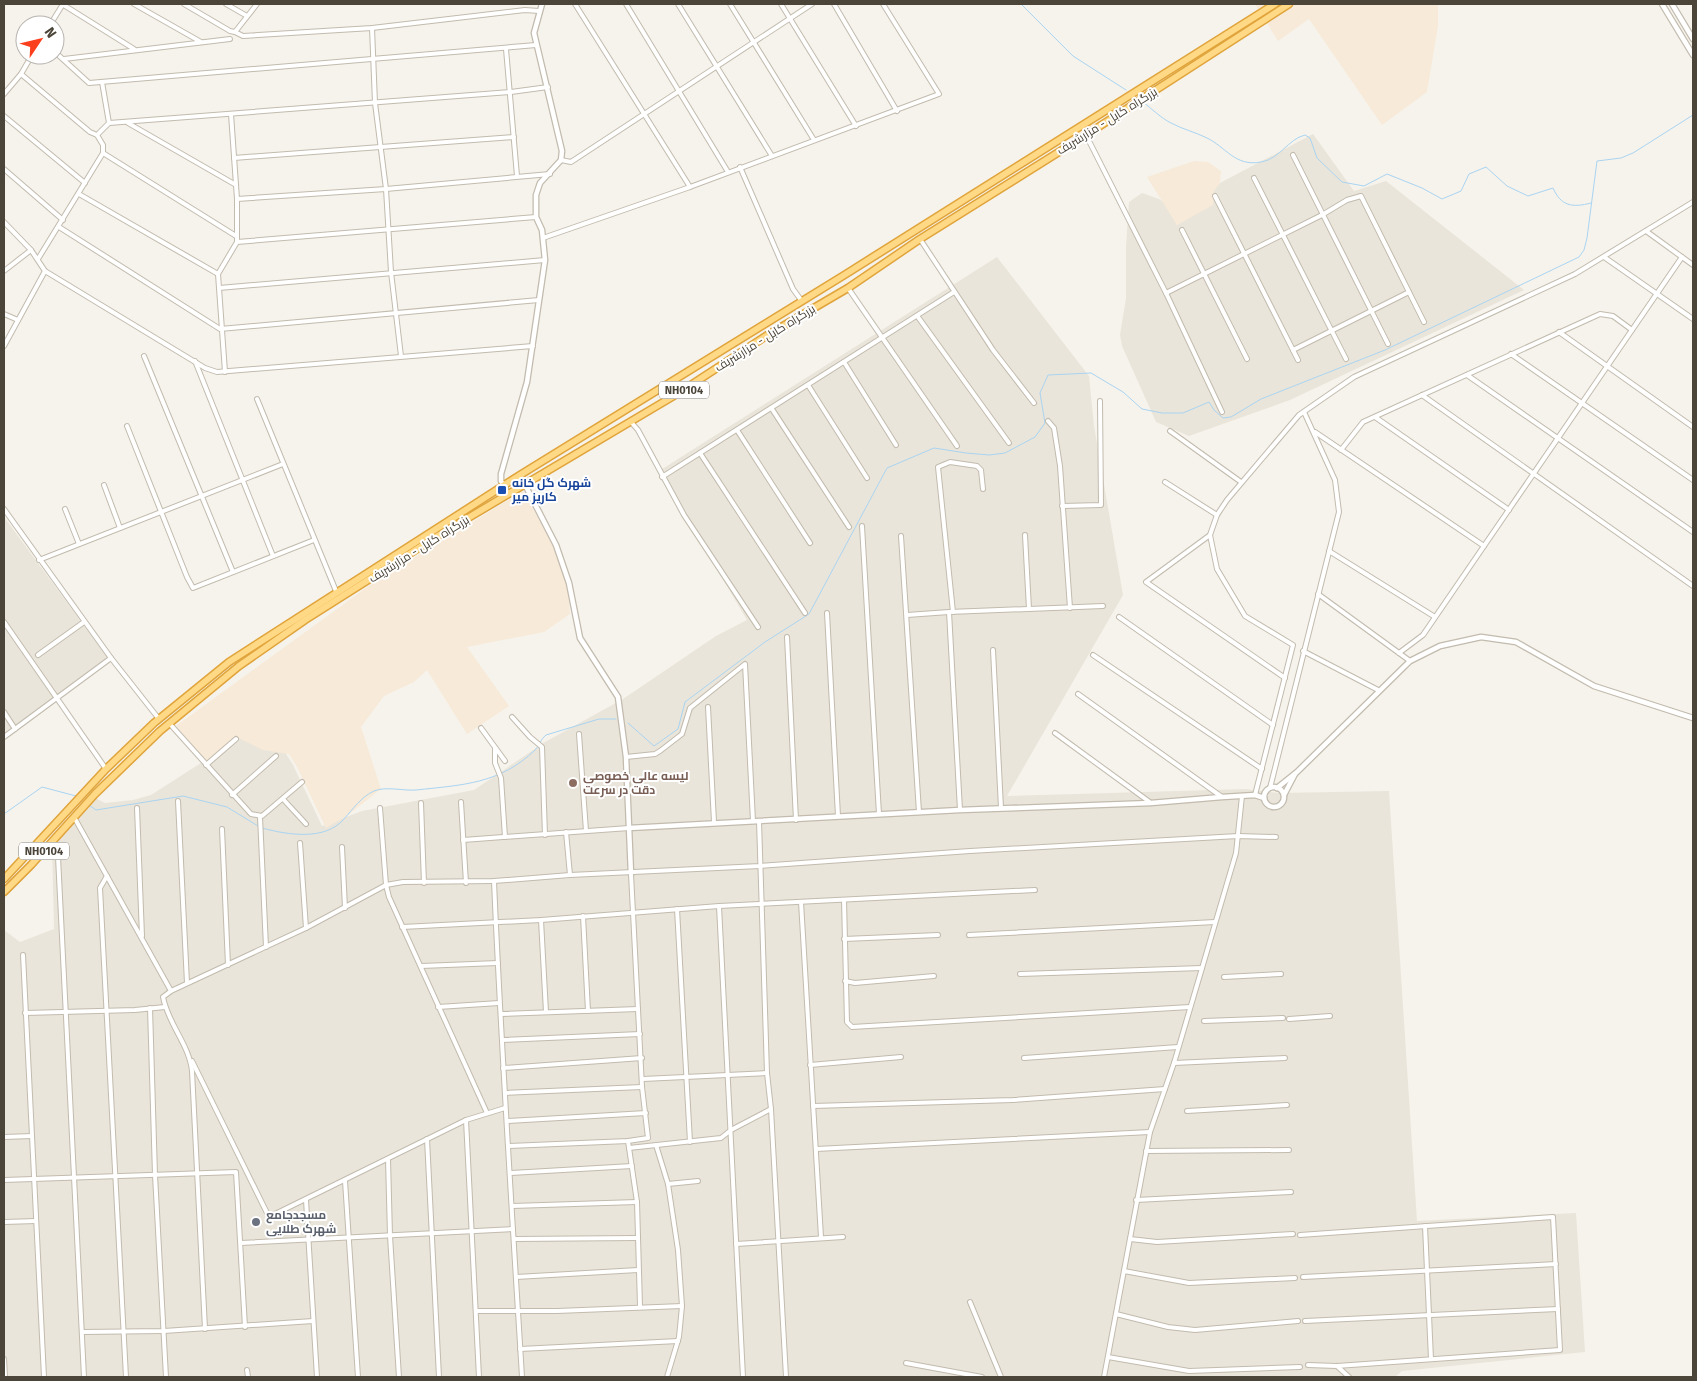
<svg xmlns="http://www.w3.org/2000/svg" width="1697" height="1381" font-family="'Fira Sans',Cairo,sans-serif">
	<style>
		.residential { fill: #eae5da }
		.commercial { fill: #f7ead8 }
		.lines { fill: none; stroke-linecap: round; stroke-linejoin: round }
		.stream { stroke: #a9d4f2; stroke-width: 1 }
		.minor-casing { stroke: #c2bbae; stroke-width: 6 }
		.tertiary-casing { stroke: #c2bbae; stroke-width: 7 }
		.trunk-casing { stroke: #e0a43c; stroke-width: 9 }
		.minor { stroke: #fff; stroke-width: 4 }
		.tertiary { stroke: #fff; stroke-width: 4.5 }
		.trunk { stroke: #ffd985; stroke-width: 6 }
		.transit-dot { fill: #1a4fb4; stroke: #fff; stroke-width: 2 }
		.education-dot { fill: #8d6e63; stroke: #fff; stroke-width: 2 }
		.worship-dot { fill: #6b7280; stroke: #fff; stroke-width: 2 }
		.labels { text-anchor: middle; stroke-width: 4; stroke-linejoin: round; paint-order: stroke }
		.shield { fill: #fff; stroke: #817c74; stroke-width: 1 }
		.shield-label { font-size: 11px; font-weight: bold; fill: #4b4439 }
		.street-label { font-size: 12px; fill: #4b4439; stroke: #fff }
		.transit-label { font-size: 12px; font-weight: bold; fill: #164399; stroke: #fff; text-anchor: start }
		.education-label { font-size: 12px; font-weight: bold; fill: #785e54; stroke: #fff; text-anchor: start }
		.worship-label { font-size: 12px; font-weight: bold; fill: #5b616d; stroke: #fff; text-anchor: start }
	</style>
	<rect width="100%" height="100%" fill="#f6f3ec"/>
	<!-- residential -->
	<g class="residential">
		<polygon points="1313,134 1354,191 1386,181 1524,290 1290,400 1189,436 1156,422 1122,346 1120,335 1126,298 1126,247 1129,202 1142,193 1159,199 1164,202 1177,225 1220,183"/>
		<polygon points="997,257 1089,376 1094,426 1123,595 1007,796 1245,789 1279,793 1389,791 1417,1221 1576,1213 1585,1352 1402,1371 1395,1377 4,1377 4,930 20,942 54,929 52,847 95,798 105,803 133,800 151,795 204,761 231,734 258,747 285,752 293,765 322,826 362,811 474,790 545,742 623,699 716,636 747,620 659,471"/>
		<polygon points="4,517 110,661 4,741"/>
	</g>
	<!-- commercial -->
	<g class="commercial">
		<polygon points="1255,4 1438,4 1438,26 1427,92 1382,125 1309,19 1278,41"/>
		<polygon points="1194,161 1208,162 1221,171 1220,183 1214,191 1213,205 1177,225 1147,177"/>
		<polygon points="523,491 552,543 568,589 570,614 544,632 467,647 509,706 467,734 427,670 414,682 384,696 361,727 381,789 348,815 326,828 297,767 289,754 263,750 235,736 208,763 176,726 370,585"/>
	</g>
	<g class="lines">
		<!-- stream -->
		<g class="stream">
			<polyline points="1021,4 1073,56 1126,90"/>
			<path d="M1143,102C1152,109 1161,118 1171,123C1182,129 1195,132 1207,138C1226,147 1235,167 1261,162C1280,159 1288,139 1305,135L1310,138L1317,158L1342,182L1364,186L1387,174L1422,188L1442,199L1461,191L1469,174L1486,167L1507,186L1528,196L1553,188C1561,206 1572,208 1591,203"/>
			<polyline points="628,723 654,746 678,729 685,702 765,642 809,614 887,468 934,448 966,453 989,455 1005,453 1035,437 1045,423 1040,393 1048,375 1091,373 1123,392 1142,409 1162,413 1183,413 1209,402 1214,410 1223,418 1231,417 1261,399 1385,350 1579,257 1584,250 1587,238 1597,161 1621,158 1633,153 1693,115"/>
			<polyline points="89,805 96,810 183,796 227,807 258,826"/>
			<polyline points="4,814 42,787 76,796"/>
			<path d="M262,828C288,835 325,841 344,819C353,809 361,797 374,791C386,786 403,791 416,790C462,785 500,784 535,750C540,745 540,740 546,735L599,719H616"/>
		</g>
		<defs>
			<g id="minor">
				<polyline points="62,4 134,49"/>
				<polyline points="134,4 201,42"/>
				<polyline points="184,4 230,31 235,32 257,4"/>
				<polyline points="226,4 247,16"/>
				<polyline points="575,4 690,187"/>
				<polyline points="626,4 728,172"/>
				<polyline points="678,4 772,156"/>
				<polyline points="730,4 814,140"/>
				<polyline points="781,4 856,126"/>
				<polyline points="834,4 897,111"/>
				<polyline points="50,25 63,4"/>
				<polyline points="372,28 375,103 386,189 391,272 401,356"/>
				<polyline points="235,32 243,36 372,28 525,10 539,11"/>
				<polyline points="506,49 517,176"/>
				<polyline points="55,52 89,83 536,45"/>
				<polyline points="64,59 230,39"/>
				<polyline points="21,74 90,132 97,135 103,145 103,153 38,259"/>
				<polyline points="4,94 21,74 32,55"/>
				<polyline points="4,116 85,183"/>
				<polyline points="109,123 511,92 548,87"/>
				<polyline points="128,123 236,185"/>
				<polyline points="97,135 109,123 102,82"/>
				<polyline points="1086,135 1166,293 1222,412"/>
				<polyline points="103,153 236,236"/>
				<polyline points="1293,155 1388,344"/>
				<polyline points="234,158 514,137"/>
				<polyline points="561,160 571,162 812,4"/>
				<polyline points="740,167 793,289 801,300"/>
				<polyline points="4,169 63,220"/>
				<polyline points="1254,178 1346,359"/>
				<polyline points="79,194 218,274"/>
				<polyline points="1215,196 1298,360"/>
				<polyline points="237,199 386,189 550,174"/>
				<polyline points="4,222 31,250 45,271 205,368 217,372 533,346"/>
				<polyline points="59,227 220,329 539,300"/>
				<polyline points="1182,230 1247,359"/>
				<polyline points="1646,231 1693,265"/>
				<polyline points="543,238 690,187 939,94 883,4"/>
				<polyline points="920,239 993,350 1034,403"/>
				<polyline points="237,242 536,217"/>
				<polyline points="1604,257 1693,319"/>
				<polyline points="4,271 31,250"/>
				<polyline points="219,288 545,260"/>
				<polyline points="848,288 957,446"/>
				<polyline points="1166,293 1322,215 1347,200 1361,196 1424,322"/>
				<polyline points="4,314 18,320"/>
				<polyline points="918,317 1009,443"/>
				<polyline points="1559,332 1693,427"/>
				<polyline points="4,346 45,271"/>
				<polyline points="1293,350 1409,292"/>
				<polyline points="1511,354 1693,480"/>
				<polyline points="144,356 233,572"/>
				<polyline points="195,361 273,556"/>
				<polyline points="844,362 896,445"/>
				<polyline points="225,372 218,274 237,242 237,199 231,114"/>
				<polyline points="1467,375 1693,532"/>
				<polyline points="808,385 867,478"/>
				<polyline points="1422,395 1693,586"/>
				<polyline points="257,399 336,591"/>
				<polyline points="772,409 849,527"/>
				<polyline points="1375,417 1509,510"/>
				<polyline points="1048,421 1054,428 1060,466 1070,608"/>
				<polyline points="631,422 638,430 684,515 758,627"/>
				<polyline points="127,426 187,577 193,588 314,540"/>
				<polyline points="737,430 810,543"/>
				<polyline points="1170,431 1241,482"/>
				<polyline points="1315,432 1484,546"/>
				<polyline points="1341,450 1363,422 1600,314 1613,316 1632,330"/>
				<polyline points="700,453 805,613"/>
				<polyline points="662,477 954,292"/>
				<polyline points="1165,482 1217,515"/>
				<polyline points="104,485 120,528"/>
				<polyline points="1062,506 1101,505 1100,401"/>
				<polyline points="4,509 111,658 159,719"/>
				<polyline points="65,509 79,544"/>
				<polyline points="862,526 879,814"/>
				<polyline points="1025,535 1029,609"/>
				<polyline points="1210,535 1146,582 1285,678"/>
				<polyline points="901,536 919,812"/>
				<polyline points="1329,551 1435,617"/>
				<polyline points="39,560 283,464"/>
				<polyline points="1318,594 1410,661"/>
				<polyline points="949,612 960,810"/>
				<polyline points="953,612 938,467 950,462 977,466 981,470 983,489"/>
				<polyline points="827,613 838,816"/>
				<polyline points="907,615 949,612 1103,606"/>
				<polyline points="1119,617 1273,725"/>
				<polyline points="4,622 106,769"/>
				<polyline points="787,637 796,820"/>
				<polyline points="993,650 1001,808"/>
				<polyline points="1303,651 1378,690"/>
				<polyline points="1399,653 1423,635 1682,257"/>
				<polyline points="38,655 84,622"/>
				<polyline points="1093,655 1262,769"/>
				<polyline points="1078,694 1222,797"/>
				<polyline points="708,707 714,822"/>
				<polyline points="4,712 15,729"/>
				<polyline points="512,717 530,737 542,747 545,835"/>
				<polyline points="169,723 251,814 262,816 302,782"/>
				<polyline points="481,728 505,761"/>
				<polyline points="1055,733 1151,803"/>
				<polyline points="579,734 586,831"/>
				<polyline points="4,737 111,658"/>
				<polyline points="495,748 495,763 501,778 505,837"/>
				<polyline points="626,757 655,754 660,751 682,734 690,708 745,664 753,821"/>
				<polyline points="206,765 236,739"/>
				<polyline points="1270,788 1339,512 1335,480 1304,412"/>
				<polyline points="232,795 276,756"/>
				<polyline points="1255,795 1293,645 1245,616 1217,569 1210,535 1217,515 1227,500 1299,415 1354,377 1575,274 1693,202"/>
				<polyline points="283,799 306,824"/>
				<polyline points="178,801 187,983"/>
				<polyline points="461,802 466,883"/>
				<polyline points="421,803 424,883"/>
				<polyline points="137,808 142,936"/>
				<polyline points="380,808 386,885 389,897 487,1113"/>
				<polyline points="74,817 171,991"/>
				<polyline points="260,817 266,947"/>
				<polyline points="759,821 767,1073 771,1109 786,1377"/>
				<polyline points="222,829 228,965"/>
				<polyline points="566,832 570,875"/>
				<polyline points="463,840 629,828"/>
				<polyline points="50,843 58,857 84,1377"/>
				<polyline points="300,843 306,928"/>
				<polyline points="342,847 345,908"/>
				<polyline points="107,876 100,888 126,1377"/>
				<path d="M494,881C501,1047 512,1212 522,1377"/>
				<polyline points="844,900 847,1022 852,1027 1190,1007"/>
				<polyline points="801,902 821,1237"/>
				<polyline points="719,906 743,1377"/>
				<polyline points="677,909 690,1142"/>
				<polyline points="583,916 588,1011"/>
				<polyline points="541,920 546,1012"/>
				<polyline points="402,927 541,920 719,906 1035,890"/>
				<polyline points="969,935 1215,922"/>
				<polyline points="844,939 938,935"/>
				<polyline points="23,955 44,1377"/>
				<polyline points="421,966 498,963"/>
				<polyline points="1020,974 1202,968"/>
				<polyline points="1224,977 1281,974"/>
				<polyline points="845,981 855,983 934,976"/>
				<polyline points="438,1007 499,1003"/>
				<polyline points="150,1008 155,1175 166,1377"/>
				<polyline points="25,1013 135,1010 165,1007"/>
				<polyline points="501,1014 638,1009"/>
				<polyline points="1289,1019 1330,1016"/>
				<polyline points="1204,1021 1283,1018"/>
				<polyline points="502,1040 640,1034"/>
				<polyline points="1024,1058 1178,1047"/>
				<polyline points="192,1061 269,1217 466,1120 505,1108"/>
				<polyline points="1174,1063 1285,1058"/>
				<polyline points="810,1065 901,1057"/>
				<polyline points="503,1068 642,1058"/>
				<polyline points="643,1079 767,1073"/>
				<polyline points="505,1093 642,1087"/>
				<polyline points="813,1106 1013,1100 1165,1089"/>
				<polyline points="1187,1111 1287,1105"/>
				<polyline points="466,1120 479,1377"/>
				<polyline points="507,1121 646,1113"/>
				<polyline points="4,1137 32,1136"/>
				<polyline points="427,1139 439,1377"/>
				<polyline points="628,1141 637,1202 640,1306"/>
				<polyline points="656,1145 668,1184 678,1250 682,1306 679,1337 667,1377"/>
				<polyline points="509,1146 628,1141 648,1138 642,1087 631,874"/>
				<polyline points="629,1148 721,1138 731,1130 771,1109"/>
				<polyline points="816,1149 1150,1132"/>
				<polyline points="1146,1151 1289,1150"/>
				<polyline points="388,1159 390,1236 399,1377"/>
				<polyline points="511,1173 632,1166"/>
				<polyline points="4,1180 236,1172 245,1327"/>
				<polyline points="345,1181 358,1377"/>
				<polyline points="668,1184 698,1181"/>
				<polyline points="306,1200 317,1377"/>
				<polyline points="1136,1200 1291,1192"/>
				<polyline points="512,1206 637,1202"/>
				<polyline points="4,1222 36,1221"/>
				<polyline points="1425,1226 1431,1359"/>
				<polyline points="1300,1235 1553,1217 1560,1350 1337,1366 1308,1365"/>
				<polyline points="514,1239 637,1238"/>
				<polyline points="1130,1239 1157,1242 1293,1234"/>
				<polyline points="241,1243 513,1229"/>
				<polyline points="736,1244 843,1237"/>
				<polyline points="1124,1271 1189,1283 1295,1278"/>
				<polyline points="516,1277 638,1270"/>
				<polyline points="1303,1277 1556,1264"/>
				<polyline points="970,1302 1001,1377"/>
				<polyline points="477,1311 557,1311 682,1306"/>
				<polyline points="1116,1314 1168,1327 1195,1330 1298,1321"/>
				<polyline points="1305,1321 1558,1309"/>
				<path d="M205,1329L192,1071C189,1044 168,1024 163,997L171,991L306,928L386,885L403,882L494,881L570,875L760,866L970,851L1238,836L1276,837"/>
				<polyline points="82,1332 164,1331 313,1321"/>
				<polyline points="520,1349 678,1341"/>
				<polyline points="1108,1357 1189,1371 1300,1367"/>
				<polyline points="4,1359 5,1377"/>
				<polyline points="906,1363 982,1377"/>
				<polyline points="1337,1366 1349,1377"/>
				<polyline points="247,1370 248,1377"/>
				<polyline points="1104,1377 1150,1132 1174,1063 1236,853 1242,796"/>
			</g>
			<g id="tertiary">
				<polyline points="1662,4 1693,55"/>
				<polyline points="1672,4 1693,39"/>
				<polyline points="520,475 556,545 569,583 580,638 618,697 626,757 631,874"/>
				<polyline points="508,494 501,481 501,474 527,382 545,260 542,230 536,217 536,195 540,183 561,160 562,151 534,33 542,4"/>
				<circle cx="1274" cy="797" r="10"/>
				<polyline points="1277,788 1297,772 1410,661 1440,646 1481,637 1516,642 1594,686 1693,718"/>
				<polyline points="1284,795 1295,774"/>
				<polyline points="629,828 960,810 1151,803 1222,797 1255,795 1264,798"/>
			</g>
			<g id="trunk">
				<polyline points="4,879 106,769 154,723 229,662 520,475 846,274 1275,4"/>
				<polyline points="4,892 31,865 95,794 160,731 239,666 305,620 436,537 677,394 766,336 848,288 920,239 1086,135 1289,4"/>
			</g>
		</defs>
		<!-- minor casing -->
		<use href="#minor" class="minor-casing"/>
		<!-- tertiary casing -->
		<use href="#tertiary" class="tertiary-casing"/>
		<!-- trunk casing -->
		<use href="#trunk" class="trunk-casing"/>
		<!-- minor -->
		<use href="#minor" class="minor"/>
		<!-- tertiary -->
		<use href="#tertiary" class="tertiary"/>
		<!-- trunk -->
		<use href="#trunk" class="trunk"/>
	</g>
	<!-- markers -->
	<rect class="transit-dot" x="497" y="485" width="10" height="10" rx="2.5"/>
	<circle class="education-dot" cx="573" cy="783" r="5"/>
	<circle class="worship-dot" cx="256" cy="1222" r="5"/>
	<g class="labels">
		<!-- shield labels -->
		<g class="shield">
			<rect x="659" y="381.5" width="50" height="17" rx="4"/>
			<rect x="19" y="842.5" width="50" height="17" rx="4"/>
		</g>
		<g class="shield-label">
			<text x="684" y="394">NH0104</text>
			<text x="44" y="855">NH0104</text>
		</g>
		<!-- street labels -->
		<g class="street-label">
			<text transform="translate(1107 121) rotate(-32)" y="4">بزرگراه کابل - مزارشریف</text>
			<text transform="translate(765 338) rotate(-32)" y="4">بزرگراه کابل - مزارشریف</text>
			<text transform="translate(419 549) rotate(-32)" y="4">بزرگراه کابل - مزارشریف</text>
		</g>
		<!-- transit labels -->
		<g class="transit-label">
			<text x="512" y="487">شهرک گل خانه<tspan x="512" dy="14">کاریز میر</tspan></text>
		</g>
		<!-- education labels -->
		<g class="education-label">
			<text x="583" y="780">لیسه عالی خصوصی<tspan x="583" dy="14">دقت در سرعت</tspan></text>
		</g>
		<!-- worship labels -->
		<g class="worship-label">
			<text x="266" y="1219">مسجدجامع<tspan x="266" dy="14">شهرک طلایی</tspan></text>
		</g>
	</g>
	<!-- border -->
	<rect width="1697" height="1381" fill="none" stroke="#4b4439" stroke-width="10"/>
	<!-- north arrow -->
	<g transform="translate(40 40) rotate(55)"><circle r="24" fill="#ffffff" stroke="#b7b4b0"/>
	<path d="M0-4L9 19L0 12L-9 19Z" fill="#fc3f1d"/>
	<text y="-8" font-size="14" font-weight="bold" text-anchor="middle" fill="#4b4439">N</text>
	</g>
</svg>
